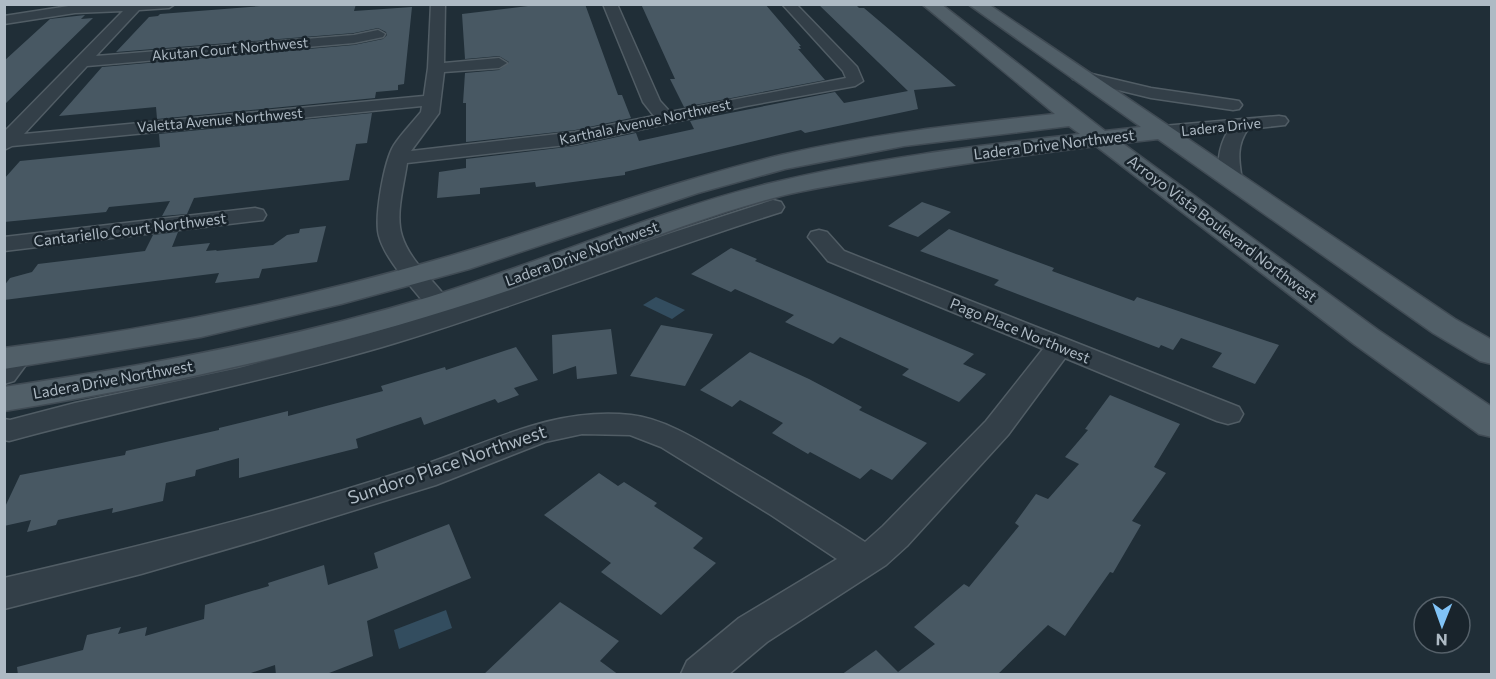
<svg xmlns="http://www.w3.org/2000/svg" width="1496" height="679" font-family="Commissioner,sans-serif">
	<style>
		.water { fill: #334d5f }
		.building { fill: #485863 }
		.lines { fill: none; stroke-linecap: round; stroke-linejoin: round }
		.minor-casing { stroke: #515d65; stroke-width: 3 }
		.major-casing { stroke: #404b54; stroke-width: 3 }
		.minor { fill: #333f48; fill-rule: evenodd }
		.major { fill: #515f68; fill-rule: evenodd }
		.labels { text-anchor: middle; stroke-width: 5; stroke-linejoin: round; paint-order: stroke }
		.far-street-label { font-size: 14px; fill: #aebac4; stroke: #19242c }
		.street-label { font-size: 15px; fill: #aebac4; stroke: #19242c }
		.near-street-label { font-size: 18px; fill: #aebac4; stroke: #19242c }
	</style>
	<rect width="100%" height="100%" fill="#202e37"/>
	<!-- water -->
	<g class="water">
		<polygon points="656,297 685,310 672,319 643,305"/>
		<polygon points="446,610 452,628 399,649 394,630"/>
	</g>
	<!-- building -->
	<g class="building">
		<polygon points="287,4 356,4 354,11 412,7 404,84 398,85 398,90 376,92 375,98 157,119 156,107 59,116 102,67 354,45 383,39 387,35 386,32 378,28 354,33 116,52 149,17 158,16 160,14"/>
		<polygon points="544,4 585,4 618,95 622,95 631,118 575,130 466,142 466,103 463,103 465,73 499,70 509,62 499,56 465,59 462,14"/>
		<polygon points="641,4 765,4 801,46 799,46 801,49 798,49 825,80 684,107 670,79 675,79"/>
		<polygon points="818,4 855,4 859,8 864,8 956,86 914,90 918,109 805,133 801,130 625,172 625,175 536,187 535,182 480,188 480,194 437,198 439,172 466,168 466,159 575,146 636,133 639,141 694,129 690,121 835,92 844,103 908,91"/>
		<polygon points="85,15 81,19 93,18 4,105 4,61 50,19"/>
		<polygon points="372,113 367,143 356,144 349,180 194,198 187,214 162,216 170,201 109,207 106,212 4,222 4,179 20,161 160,147 159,134"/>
		<polygon points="922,202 951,212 918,237 888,226"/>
		<polygon points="326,226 317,262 262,269 259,278 215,283 219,273 4,300 4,286 10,278 32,272 38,264 145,251 153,235 178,232 172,247 210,243 206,251 217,250 216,251 273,245 287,235 299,233 300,229"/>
		<polygon points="949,229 1054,268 1052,271 1134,301 1137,297 1279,345 1255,384 1212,367 1222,353 1181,338 1173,350 1161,345 1159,348 994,285 999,280 920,251"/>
		<polygon points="731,248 757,259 755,261 974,354 963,364 986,374 959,402 902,375 909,369 840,337 833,344 785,322 794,315 735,289 731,292 691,274"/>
		<polygon points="661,325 713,334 685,386 630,376"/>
		<polygon points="611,329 617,374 577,379 576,366 553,374 552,335"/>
		<polygon points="516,347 538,380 514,388 519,395 498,403 495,399 424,425 421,417 356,439 358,448 239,478 239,458 196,470 195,476 166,483 163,501 112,513 113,508 58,520 56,525 27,532 31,520 4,526 4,509 20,475 125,455 126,451 219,430 219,428 288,411 288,416 383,391 381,386 445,367 446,370"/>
		<polygon points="750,352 809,379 862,407 859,410 927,443 892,480 871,469 860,479 810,452 808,454 772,433 783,423 740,400 732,407 700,390"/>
		<polygon points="1110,395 1180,424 1154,467 1166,473 1132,521 1141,525 1113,573 1110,572 1065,636 1048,625 997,675 841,675 876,650 898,672 935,644 914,627 964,584 969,587 1019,526 1015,523 1036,494 1048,499 1079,464 1065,457 1088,430 1085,429"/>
		<polygon points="599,473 618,486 624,482 657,503 654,506 703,538 693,548 716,563 661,615 601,572 611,563 544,515"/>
		<polygon points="449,524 471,578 367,621 373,656 324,675 276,675 275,665 245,675 18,675 17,667 83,650 87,635 121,627 118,634 147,627 145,636 204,619 205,605 269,586 268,583 324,565 328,585 378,568 374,553"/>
		<polygon points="560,602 619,641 600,661 619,675 483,675"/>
	</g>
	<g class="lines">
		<defs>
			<g id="minor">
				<path d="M175,4L169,8L139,10L96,56L354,35L378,30L385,34L383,37L354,43L87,66L24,134L424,96L428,68L431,4H445L444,63L499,58L507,63L499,68L444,72L439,113L411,151L575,132L654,116L643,102L603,4H617L660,101L670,112L846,78L843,71L782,4H796L857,67L863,81L855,86L746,106L575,144L407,163C404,185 395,215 402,236C410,262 436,282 451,304L447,309L438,312L429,309C414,289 385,260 379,236C374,218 384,161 394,145C402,133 412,123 421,112L422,106L12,146L4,150V132L123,11L75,13L4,24V16L75,5Z"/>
				<polygon points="1079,71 1151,88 1233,100 1239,101 1242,105 1239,109 1233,110 1151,98 1073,79 1071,76 1073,73"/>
				<path d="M1279,116L1285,117L1288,121L1285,125L1248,129C1236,146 1239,161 1242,180L1239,184L1232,186L1225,184C1214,169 1219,146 1228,131L1163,138L1156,136L1154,132L1156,128L1163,126Z"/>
				<path d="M773,200L781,202L784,207L781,212C647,254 517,307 382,347C259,383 133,407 9,441L4,440V419L10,420L75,403L239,368L364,335L485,298L671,233Z"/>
				<polygon points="255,208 263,210 266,215 263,220 4,251 4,237"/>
				<path d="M819,230L827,232L844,251L1239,407L1243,414L1239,421L1228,424L1217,421L1065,358L1008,435L907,546L886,565L767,642L729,674H681L687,661L739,618L837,559L771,515L661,447L630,435L582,434L545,442L436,485L258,540L141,574L4,609V578C142,546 280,512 414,468C486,445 552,406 631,415C667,419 704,444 735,462C779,488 822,514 865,542L883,526L986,421L1043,349L828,261L808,237L811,232Z"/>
				<polygon points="17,349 27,352 31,358 14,381 4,384 4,355 7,352"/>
			</g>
			<path id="major" d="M922,4H941L1105,131L1141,127L968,4H988L1455,319L1492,340V364L1480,361L1433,333L1158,139L1122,143L1378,330L1492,407V437L1479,434L1354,344L1096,146C1024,155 953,165 883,177C847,183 812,188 777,197C677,223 582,267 483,299C327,350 167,385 4,411V387C148,366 290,339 429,297C542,262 651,213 767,184C869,159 975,146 1080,134L1069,126L904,146L785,169L698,193L469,269L341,304L201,337L4,369V348C155,329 304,299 450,256C561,223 669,182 781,155C871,134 963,124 1055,114Z"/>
		</defs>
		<!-- minor casing -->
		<use href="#minor" class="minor-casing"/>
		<!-- major casing -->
		<use href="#major" class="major-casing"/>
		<!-- minor -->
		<use href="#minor" class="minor"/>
		<!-- major -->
		<use href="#major" class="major"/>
	</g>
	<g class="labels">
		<!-- far-street labels -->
		<g class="far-street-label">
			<text transform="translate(230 49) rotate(-5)" y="5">Akutan Court Northwest</text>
			<text transform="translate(220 120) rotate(-5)" y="5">Valetta Avenue Northwest</text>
			<text transform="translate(645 122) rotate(-12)" y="5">Karthala Avenue Northwest</text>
			<text transform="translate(1221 127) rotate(-6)" y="5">Ladera Drive</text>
		</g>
		<!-- street labels -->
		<g class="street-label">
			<text transform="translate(1054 145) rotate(-7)" y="5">Ladera Drive Northwest</text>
			<text transform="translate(1222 229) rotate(37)" y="5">Arroyo Vista Boulevard Northwest</text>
			<text transform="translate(130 230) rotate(-7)" y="5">Cantariello Court Northwest</text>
			<text transform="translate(582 254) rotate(-20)" y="5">Ladera Drive Northwest</text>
			<text transform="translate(1020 331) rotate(22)" y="5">Pago Place Northwest</text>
			<text transform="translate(113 380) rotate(-10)" y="5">Ladera Drive Northwest</text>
		</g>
		<!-- near-street labels -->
		<g class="near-street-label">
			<text transform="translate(447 465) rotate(-19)" y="6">Sundoro Place Northwest</text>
		</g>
	</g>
	<!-- border -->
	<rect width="1496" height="679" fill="none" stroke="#aebac4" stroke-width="12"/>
	<!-- north arrow -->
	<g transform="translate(1442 625) rotate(181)"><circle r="28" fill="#19242c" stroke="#556069" stroke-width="1.5"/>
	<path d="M0-4.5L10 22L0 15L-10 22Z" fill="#80c3f7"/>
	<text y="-9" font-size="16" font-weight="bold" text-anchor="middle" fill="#aebac4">N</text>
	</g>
</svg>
